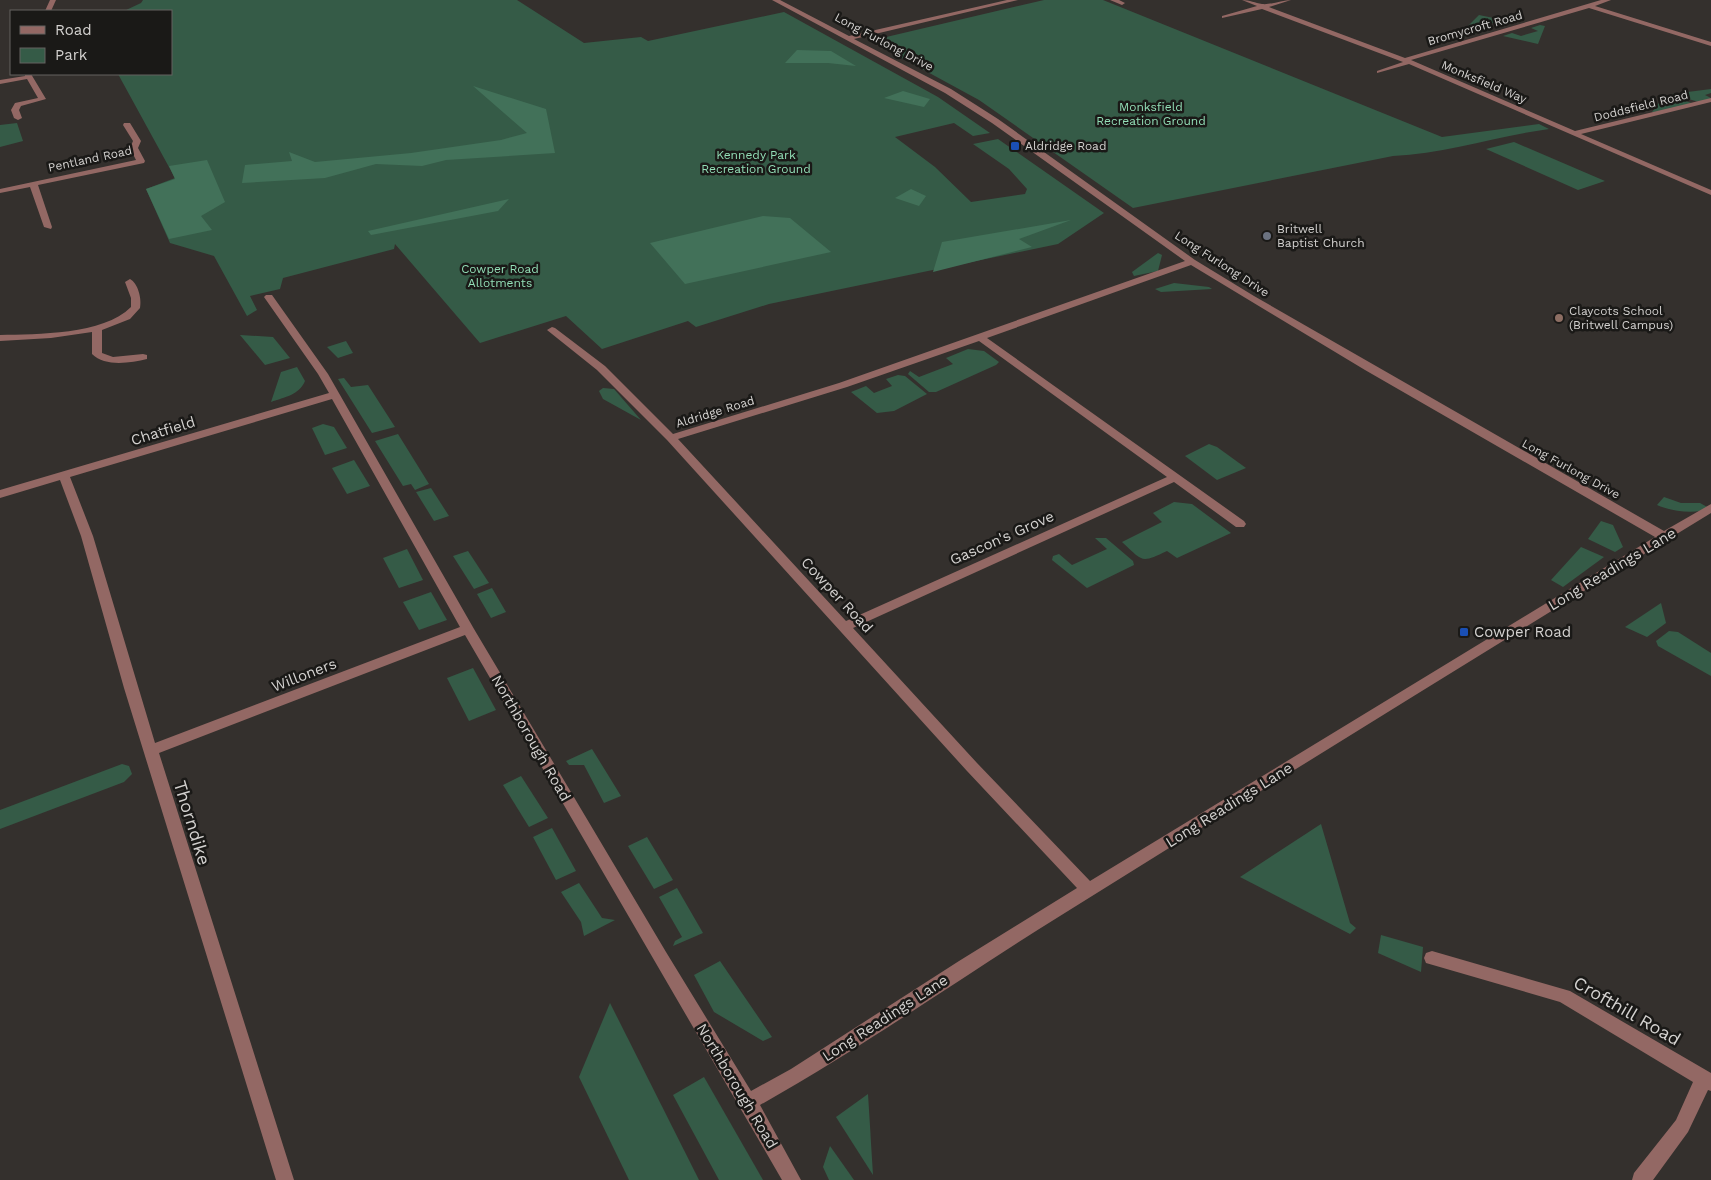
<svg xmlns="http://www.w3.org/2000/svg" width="1711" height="1180" font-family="'Work Sans',sans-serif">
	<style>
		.green { fill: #355b47 }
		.forest { fill: #427159 }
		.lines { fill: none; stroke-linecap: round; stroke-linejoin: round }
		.minor { fill: #936864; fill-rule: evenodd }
		.transit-dot { fill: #1a4fb4; stroke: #1a1917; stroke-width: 2 }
		.worship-dot { fill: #6b7280; stroke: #1a1917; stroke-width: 2 }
		.education-dot { fill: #8d6e63; stroke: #1a1917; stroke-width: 2 }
		.labels { text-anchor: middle; stroke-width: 5; stroke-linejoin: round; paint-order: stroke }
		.far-street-label { font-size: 12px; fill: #d3d1cf; stroke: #1a1917 }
		.far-park-label { font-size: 12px; fill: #93dfb7; stroke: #1a1917 }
		.far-poi-label { font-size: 12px; fill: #d3d1cf; stroke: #1a1917; text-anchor: start }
		.street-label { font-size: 15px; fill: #d3d1cf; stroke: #1a1917 }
		.poi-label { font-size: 15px; fill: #d3d1cf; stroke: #1a1917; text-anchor: start }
		.near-street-label { font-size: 18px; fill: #d3d1cf; stroke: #1a1917 }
	</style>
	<rect width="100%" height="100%" fill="#34302d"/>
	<!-- green -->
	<g class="green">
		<polygon points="143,0 517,0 584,43 641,37 648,41 784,12 938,97 990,133 973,136 954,123 895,137 935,167 971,202 1025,194 1027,189 1009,169 973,144 998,139 1104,213 1058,244 769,304 696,327 688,321 602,349 566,316 480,343 395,244 394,249 283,278 280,289 250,296 257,310 247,316 214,256 170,243 146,189 175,178 118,74 171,74 171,11 124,11 141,3"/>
		<path d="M1044,0H1103L1442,137L1539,124L1549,129C1497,136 1445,154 1393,156L1133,208L979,100L878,45L882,38Z"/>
		<polygon points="1479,15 1513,22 1508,23 1500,21 1483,26 1490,29 1454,40"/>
		<polygon points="1540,25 1545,26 1538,44 1503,36 1512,33 1521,36 1538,31 1531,28"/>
		<polygon points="1711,89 1711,93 1705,95 1711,98 1711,100 1702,103 1672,94"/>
		<polygon points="1669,96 1695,104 1657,114 1652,112 1661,100"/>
		<polygon points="17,123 23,141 0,147 0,125"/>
		<polygon points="1514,142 1605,181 1578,190 1486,149"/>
		<polygon points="1158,253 1162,255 1158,271 1134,276 1132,272"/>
		<polygon points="1174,283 1209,287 1212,289 1161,292 1155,289"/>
		<polygon points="240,335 273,337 290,358 265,365"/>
		<polygon points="346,341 353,353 338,358 327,347"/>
		<polygon points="968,349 984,351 999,362 996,365 936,392 929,392 908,374 910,371 919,377 953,364 946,358"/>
		<path d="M297,367L305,381C299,395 285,397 271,402L281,372Z"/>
		<polygon points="898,375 905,376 927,394 894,411 877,413 851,392 866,386 874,393 892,386 886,379"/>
		<polygon points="344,378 351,387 368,385 395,427 372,433 338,379"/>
		<polygon points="603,388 614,389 641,420 603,399 599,391"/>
		<polygon points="323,424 334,427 347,448 325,455 312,428"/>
		<polygon points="398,434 429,484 415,490 411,484 403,486 375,441"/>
		<polygon points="1209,444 1217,447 1246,468 1217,480 1185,456"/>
		<polygon points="354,460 370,486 347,494 332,468"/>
		<polygon points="431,488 449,516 434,521 416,492"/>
		<path d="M1664,497L1681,503H1700L1709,508C1696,515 1670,511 1657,505Z"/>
		<path d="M1174,502L1192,504L1231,533L1177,558L1167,551C1140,564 1143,561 1122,542L1162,522L1153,513Z"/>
		<polygon points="1601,521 1613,525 1623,547 1615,552 1588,539"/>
		<polygon points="1095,538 1106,538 1133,561 1134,565 1087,588 1052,560 1053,556 1059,554 1072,565 1107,549"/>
		<polygon points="1581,547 1604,557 1563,587 1551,580"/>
		<polygon points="407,549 423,580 399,588 383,558"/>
		<polygon points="468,551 489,583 474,589 453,556"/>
		<polygon points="492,588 506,612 491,618 477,594"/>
		<polygon points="431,592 447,620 419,630 403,602"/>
		<polygon points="1661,603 1666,623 1647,637 1625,627"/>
		<polygon points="1669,631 1678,632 1711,653 1711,676 1658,646 1656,641"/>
		<polygon points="473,668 496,710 469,721 447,678"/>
		<polygon points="592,749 621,796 604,803 584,765 569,765 566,761"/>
		<polygon points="122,764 129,766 132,774 124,782 0,829 0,810"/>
		<polygon points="521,776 548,818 529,827 503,785"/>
		<polygon points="1321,824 1350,923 1356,928 1350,934 1240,877"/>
		<polygon points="552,828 576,871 556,880 533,837"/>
		<polygon points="647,837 673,880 654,889 628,846"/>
		<polygon points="579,883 602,918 615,920 584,936 581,922 561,892"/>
		<polygon points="677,888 703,933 673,946 675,941 682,937 659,897"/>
		<polygon points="1381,935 1423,947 1421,972 1378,953"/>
		<polygon points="720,961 772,1037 763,1041 714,1012 694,975"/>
		<polygon points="610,1003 699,1180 629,1180 579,1077"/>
		<polygon points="704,1077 763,1180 719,1180 673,1095"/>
		<polygon points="868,1094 873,1175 836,1117"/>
		<polygon points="830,1146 854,1180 829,1180 823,1167"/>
	</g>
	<!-- forest -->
	<g class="forest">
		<polygon points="797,50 831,51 856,66 828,63 785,63"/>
		<polygon points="473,86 546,109 555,153 446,160 422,166 376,164 325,178 242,183 245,165 292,161 289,152 315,162 411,153 501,140 527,133"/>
		<polygon points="903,91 930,99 924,107 884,98"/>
		<polygon points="207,160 225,202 201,216 212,230 169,239 146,189 175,179 169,166"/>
		<polygon points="911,189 926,196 919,206 895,198"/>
		<polygon points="509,199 498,211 371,235 368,231"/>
		<polygon points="763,216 790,218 831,252 685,284 650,243"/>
		<polygon points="1071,220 1019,239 1032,247 933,272 942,242"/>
	</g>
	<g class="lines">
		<!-- minor -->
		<g class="minor">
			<polygon points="50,0 56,0 51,11 45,11"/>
			<path d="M772,0H780L849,36L1007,0H1018L854,39L951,89L998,119L1195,260L1254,296L1664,531L1711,504V513C1494,646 1276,781 1060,916C960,978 862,1048 760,1105L801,1180H782L465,635L159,753L294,1180H276L124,688L81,536L60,480L0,498V490L329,393L318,374L264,297L266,295H272L328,374L474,629L666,952L751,1091L791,1069L959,961L1077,888L967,771L667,440L597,370L547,330L552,327L555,328L605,366L673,434L839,383L1185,261L992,123L945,93ZM1191,265L1365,370L1655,537L1090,881L977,763L853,628L1174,482L1236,527H1244L1246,524L1244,521L987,338ZM979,341L1167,477L846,621L678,439L847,387ZM332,399L460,627L155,743L93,536L70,477Z"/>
			<polygon points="1110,0 1119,0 1125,3 1122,5"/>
			<path d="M1242,0C1250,0 1255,3 1262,4C1271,5 1282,0 1291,0L1269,7L1405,58L1601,0H1611L1595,6L1711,42V46L1589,8L1411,60L1575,131L1711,98V102L1581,134L1711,190V195L1409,64L1377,73V71L1403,62L1262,9L1222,18V16L1257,6Z"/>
			<polygon points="25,74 31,74 46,99 21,106 19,110 22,118 18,120 14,118 11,110 15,103 38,98 27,79 0,84 0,80 25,76"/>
			<polygon points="124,123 130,123 141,141 138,148 145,161 144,163 38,185 52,227 51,229 44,227 30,187 0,193 0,189 136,160 130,148 133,141 123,125"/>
			<path d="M130,279C138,283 142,299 140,308L130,319L102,330V353L113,357L143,354L147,355V359C130,363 105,367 92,354V332L51,338L0,341V335C37,334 103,335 131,307V298L125,282Z"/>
			<polygon points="1432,951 1570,991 1711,1073 1711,1091 1708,1090 1688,1132 1653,1180 1632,1180 1634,1173 1676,1120 1693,1082 1560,1002 1426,963 1424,958 1426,953"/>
		</g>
	</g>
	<!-- markers -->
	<g class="transit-dot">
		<rect x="1010" y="141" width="10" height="10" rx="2.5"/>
		<rect x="1459" y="627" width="10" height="10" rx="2.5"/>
	</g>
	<circle class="worship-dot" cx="1267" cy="236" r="5"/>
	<circle class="education-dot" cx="1559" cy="318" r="5"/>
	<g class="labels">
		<!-- far-street labels -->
		<g class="far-street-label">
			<text transform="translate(1475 28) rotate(-16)" y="4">Bromycroft Road</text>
			<text transform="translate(884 42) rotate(28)" y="4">Long Furlong Drive</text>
			<text transform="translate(1484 82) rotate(23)" y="4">Monksfield Way</text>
			<text transform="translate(1641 106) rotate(-14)" y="4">Doddsfield Road</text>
			<text transform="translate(90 159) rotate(-12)" y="4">Pentland Road</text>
			<text transform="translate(1222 264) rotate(33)" y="4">Long Furlong Drive</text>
			<text transform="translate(715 412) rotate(-17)" y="4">Aldridge Road</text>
			<text transform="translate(1571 469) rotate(29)" y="4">Long Furlong Drive</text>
		</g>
		<!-- far-park labels -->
		<g class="far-park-label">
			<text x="1151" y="111">Monksfield<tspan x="1151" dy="14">Recreation Ground</tspan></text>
			<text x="756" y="159">Kennedy Park<tspan x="756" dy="14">Recreation Ground</tspan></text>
			<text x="500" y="273">Cowper Road<tspan x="500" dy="14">Allotments</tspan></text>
		</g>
		<!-- far-poi labels -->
		<g class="far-poi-label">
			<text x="1025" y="150">Aldridge Road</text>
			<text x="1277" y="233">Britwell<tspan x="1277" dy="14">Baptist Church</tspan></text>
			<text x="1569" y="315">Claycots School<tspan x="1569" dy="14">(Britwell Campus)</tspan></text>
		</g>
		<!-- street labels -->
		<g class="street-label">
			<text transform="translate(163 431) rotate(-17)" y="5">Chatfield</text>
			<text transform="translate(1002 538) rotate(-24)" y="5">Gascon's Grove</text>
			<text transform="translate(1612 569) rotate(-31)" y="5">Long Readings Lane</text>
			<text transform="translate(837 595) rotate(47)" y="5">Cowper Road</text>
			<text transform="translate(304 675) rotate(-21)" y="5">Willoners</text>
			<text transform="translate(531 738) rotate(60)" y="5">Northborough Road</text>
			<text transform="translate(1229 805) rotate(-32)" y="5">Long Readings Lane</text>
			<text transform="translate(885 1018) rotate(-33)" y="5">Long Readings Lane</text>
			<text transform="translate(737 1086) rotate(59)" y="5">Northborough Road</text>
		</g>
		<!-- poi labels -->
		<g class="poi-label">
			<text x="1474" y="637">Cowper Road</text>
		</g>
		<!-- near-street labels -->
		<g class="near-street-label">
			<text transform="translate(192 823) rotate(73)" y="6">Thorndike</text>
			<text transform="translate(1627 1011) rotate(30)" y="6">Crofthill Road</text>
		</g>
	</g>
	<!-- legend -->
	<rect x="10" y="10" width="162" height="65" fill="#1a1917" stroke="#646361"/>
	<rect x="20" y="26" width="25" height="8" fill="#936864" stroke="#646361"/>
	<text x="55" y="35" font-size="15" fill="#d3d1cf">Road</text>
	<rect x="20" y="48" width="25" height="15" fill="#355b47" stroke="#646361"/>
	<text x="55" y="60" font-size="15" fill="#d3d1cf">Park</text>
</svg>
